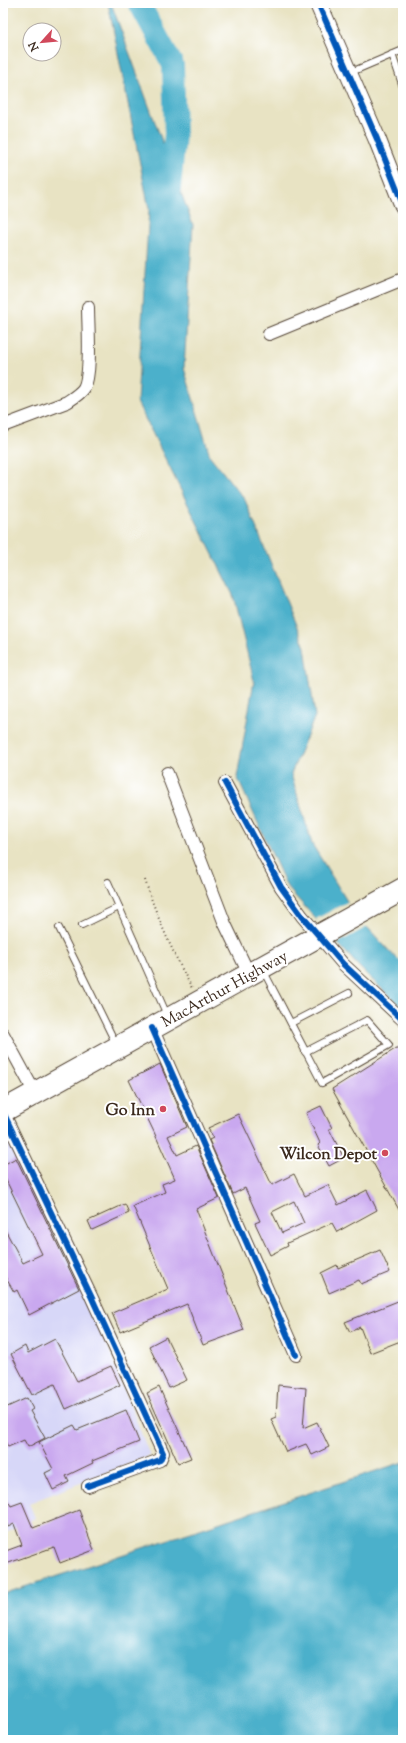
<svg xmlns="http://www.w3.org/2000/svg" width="406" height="1743" font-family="'Sorts Mill Goudy',serif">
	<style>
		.built { fill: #d7d7f8 }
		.water { fill: #4bb0cb; stroke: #436d74 }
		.pier { fill: #e8e3c3 }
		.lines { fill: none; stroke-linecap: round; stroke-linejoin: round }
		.river { stroke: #4bb0cb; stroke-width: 22 }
		.building { fill: #c9a8ef; fill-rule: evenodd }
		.lane-casing { stroke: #554637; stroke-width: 8 }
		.street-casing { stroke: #554637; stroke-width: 14 }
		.secondary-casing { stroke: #554637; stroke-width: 19 }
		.highway-casing { stroke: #554637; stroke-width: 24 }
		.path { stroke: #554637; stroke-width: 2; stroke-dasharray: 1 3; stroke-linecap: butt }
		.lane { stroke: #fff; stroke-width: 6 }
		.street { stroke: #fff; stroke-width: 12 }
		.secondary { stroke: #fff; stroke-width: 17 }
		.highway { stroke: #fff; stroke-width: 22 }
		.cycleway-casing { stroke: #fff; stroke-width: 8 }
		.cycleway { stroke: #0057b8; stroke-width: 6 }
		.poi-dot { fill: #d1495b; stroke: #fff; stroke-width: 1.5 }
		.labels { text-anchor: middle; stroke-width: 4; stroke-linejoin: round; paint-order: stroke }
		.street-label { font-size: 16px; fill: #3b2a1e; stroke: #fff }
		.poi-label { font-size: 16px; font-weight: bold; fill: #3b2a1e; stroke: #fff; text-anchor: end }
	</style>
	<rect width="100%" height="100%" fill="#fff"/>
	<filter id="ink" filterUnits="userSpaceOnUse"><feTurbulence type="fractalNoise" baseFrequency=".025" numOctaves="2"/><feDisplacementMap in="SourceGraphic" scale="8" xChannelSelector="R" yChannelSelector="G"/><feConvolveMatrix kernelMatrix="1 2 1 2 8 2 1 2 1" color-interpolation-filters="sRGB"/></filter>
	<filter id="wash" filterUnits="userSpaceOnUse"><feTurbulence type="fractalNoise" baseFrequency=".012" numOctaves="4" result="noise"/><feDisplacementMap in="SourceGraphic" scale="16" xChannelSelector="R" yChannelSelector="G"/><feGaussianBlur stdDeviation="0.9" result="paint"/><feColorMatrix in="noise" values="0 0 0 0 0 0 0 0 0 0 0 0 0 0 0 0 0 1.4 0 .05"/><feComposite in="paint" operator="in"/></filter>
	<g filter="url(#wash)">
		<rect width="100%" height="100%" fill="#e8e3c3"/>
		<!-- built -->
		<polygon class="built" points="11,1142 91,1303 150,1456 29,1503 35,1518 4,1534 3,1145"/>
		<!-- water -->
		<g class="water">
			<polygon points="108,3 111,3 193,225 184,368 210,456 245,500 305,647 315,716 291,774 312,844 355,914 393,955 403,963 403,1009 360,968 287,887 237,777 254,681 233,595 137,402 149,209"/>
			<polygon points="403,1462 403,1740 3,1740 3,1594"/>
		</g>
		<!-- pier -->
		<polygon class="pier" points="349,901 356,913 369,926 336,944 322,929 316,919"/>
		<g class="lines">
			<!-- river -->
			<polyline class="river" points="139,3 173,65 175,134 169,199"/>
		</g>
		<g id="blocks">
			<!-- building -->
			<g class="building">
				<polygon points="403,1044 403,1217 332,1089"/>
				<polygon points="160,1064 187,1127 168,1136 177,1155 196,1146 219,1198 196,1209 244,1330 203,1345 187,1304 120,1332 112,1313 168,1289 133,1206 165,1192 162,1184 175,1179 154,1132 129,1080"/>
				<polygon points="321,1106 332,1128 329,1129 344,1158 329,1166 318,1145 320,1143 306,1113"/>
				<path d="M238,1114L272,1185L294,1174L305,1196L328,1185L338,1205L367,1190L377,1210L337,1232L332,1223L287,1243L288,1246L270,1255L255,1223L260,1221L245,1188L233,1194L209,1140L213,1138L208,1128ZM294,1201L304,1223L282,1233L272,1212Z"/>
				<polygon points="16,1158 79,1289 29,1315 17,1290 14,1292 3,1273 3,1226 23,1263 42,1254 3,1174 3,1165"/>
				<polygon points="125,1204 129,1213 92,1230 88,1221"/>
				<polygon points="380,1250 390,1272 361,1284 359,1280 329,1293 321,1273 337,1265 338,1268"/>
				<polygon points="403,1299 403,1340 370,1353 360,1327 350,1332 345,1322"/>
				<polygon points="166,1337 187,1380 169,1388 149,1346"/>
				<polygon points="55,1339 77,1381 111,1366 120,1385 66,1409 55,1384 32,1395 11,1354 25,1346 28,1353"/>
				<polygon points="278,1385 306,1388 303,1428 317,1422 329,1447 312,1455 306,1444 286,1452 271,1419 276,1417"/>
				<polygon points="159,1387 191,1458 178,1463 147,1393"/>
				<polygon points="27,1398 33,1409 30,1411 45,1438 28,1447 24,1440 8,1447 3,1437 3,1409"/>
				<polygon points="126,1410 139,1442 92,1461 93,1463 66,1476 69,1482 53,1490 45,1473 53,1469 39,1442 74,1425 77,1430"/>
				<polygon points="3,1493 11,1506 22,1502 33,1528 79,1510 94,1550 60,1563 54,1547 3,1565 3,1552 22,1545 14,1524 8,1527 3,1514"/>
			</g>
		</g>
	</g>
	<g filter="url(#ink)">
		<use href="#blocks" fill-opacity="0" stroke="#554637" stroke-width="1"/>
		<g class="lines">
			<defs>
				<g id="lane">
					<polyline points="392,54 403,87"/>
					<polyline points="349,73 403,50"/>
					<polyline points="108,882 167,1015"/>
					<polyline points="82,925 119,907"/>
					<polyline points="59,928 116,1044"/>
					<polyline points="263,970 322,1083 389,1045 367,1020 305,1052"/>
					<polyline points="291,1023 349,993"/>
				</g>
				<g id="street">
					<polyline points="269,334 403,279"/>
					<path d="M3,426L67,402C73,398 80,394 84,388C92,373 88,326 88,307"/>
					<polyline points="167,773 225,924 249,974"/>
					<polyline points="225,783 281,887 302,916 343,964 403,1020"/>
					<polyline points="152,1028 296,1355"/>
					<polyline points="3,1034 35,1093"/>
					<polyline points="3,1112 91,1296 163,1453 160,1460 88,1486"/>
				</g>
				<polyline id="secondary" points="318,3 377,139 403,205"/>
				<polyline id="highway" points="3,1111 403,889"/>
			</defs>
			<!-- lane casing -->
			<use href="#lane" class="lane-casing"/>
			<!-- street casing -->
			<use href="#street" class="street-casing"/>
			<!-- secondary casing -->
			<use href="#secondary" class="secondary-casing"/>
			<!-- highway casing -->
			<use href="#highway" class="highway-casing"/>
			<!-- path -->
			<path class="path" d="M145,880C157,918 173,953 192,988"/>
			<!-- lane -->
			<use href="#lane" class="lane"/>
			<!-- street -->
			<use href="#street" class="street"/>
			<!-- secondary -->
			<use href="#secondary" class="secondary"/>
			<!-- highway -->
			<use href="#highway" class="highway"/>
			<defs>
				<g id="cycleway">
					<polyline points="318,3 377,139 403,205"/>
					<polyline points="225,783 281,887 302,916 343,964 403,1020"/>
					<polyline points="152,1028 296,1355"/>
					<polyline points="3,1112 91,1296 163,1453 160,1460 88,1486"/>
				</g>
			</defs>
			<!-- cycleway casing -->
			<use href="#cycleway" class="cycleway-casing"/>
			<!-- cycleway -->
			<use href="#cycleway" class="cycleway"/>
		</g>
	</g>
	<!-- markers -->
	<g class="poi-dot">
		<circle cx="163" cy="1109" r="4"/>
		<circle cx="385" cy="1153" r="4"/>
	</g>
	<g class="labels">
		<!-- street labels -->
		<g class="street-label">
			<text transform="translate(224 988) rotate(-29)" y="6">MacArthur Highway</text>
		</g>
		<!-- poi labels -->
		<g class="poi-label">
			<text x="155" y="1115">Go Inn</text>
			<text x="377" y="1159">Wilcon Depot</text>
		</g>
	</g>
	<!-- margin -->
	<rect width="406" height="1743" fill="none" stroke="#fff" stroke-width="16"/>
	<!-- north arrow -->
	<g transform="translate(42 42) rotate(243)"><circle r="19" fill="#ffffff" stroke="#b1aaa5"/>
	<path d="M0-3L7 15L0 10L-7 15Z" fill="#d1495b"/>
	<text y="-6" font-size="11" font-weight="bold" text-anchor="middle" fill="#3b2a1e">N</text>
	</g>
</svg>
